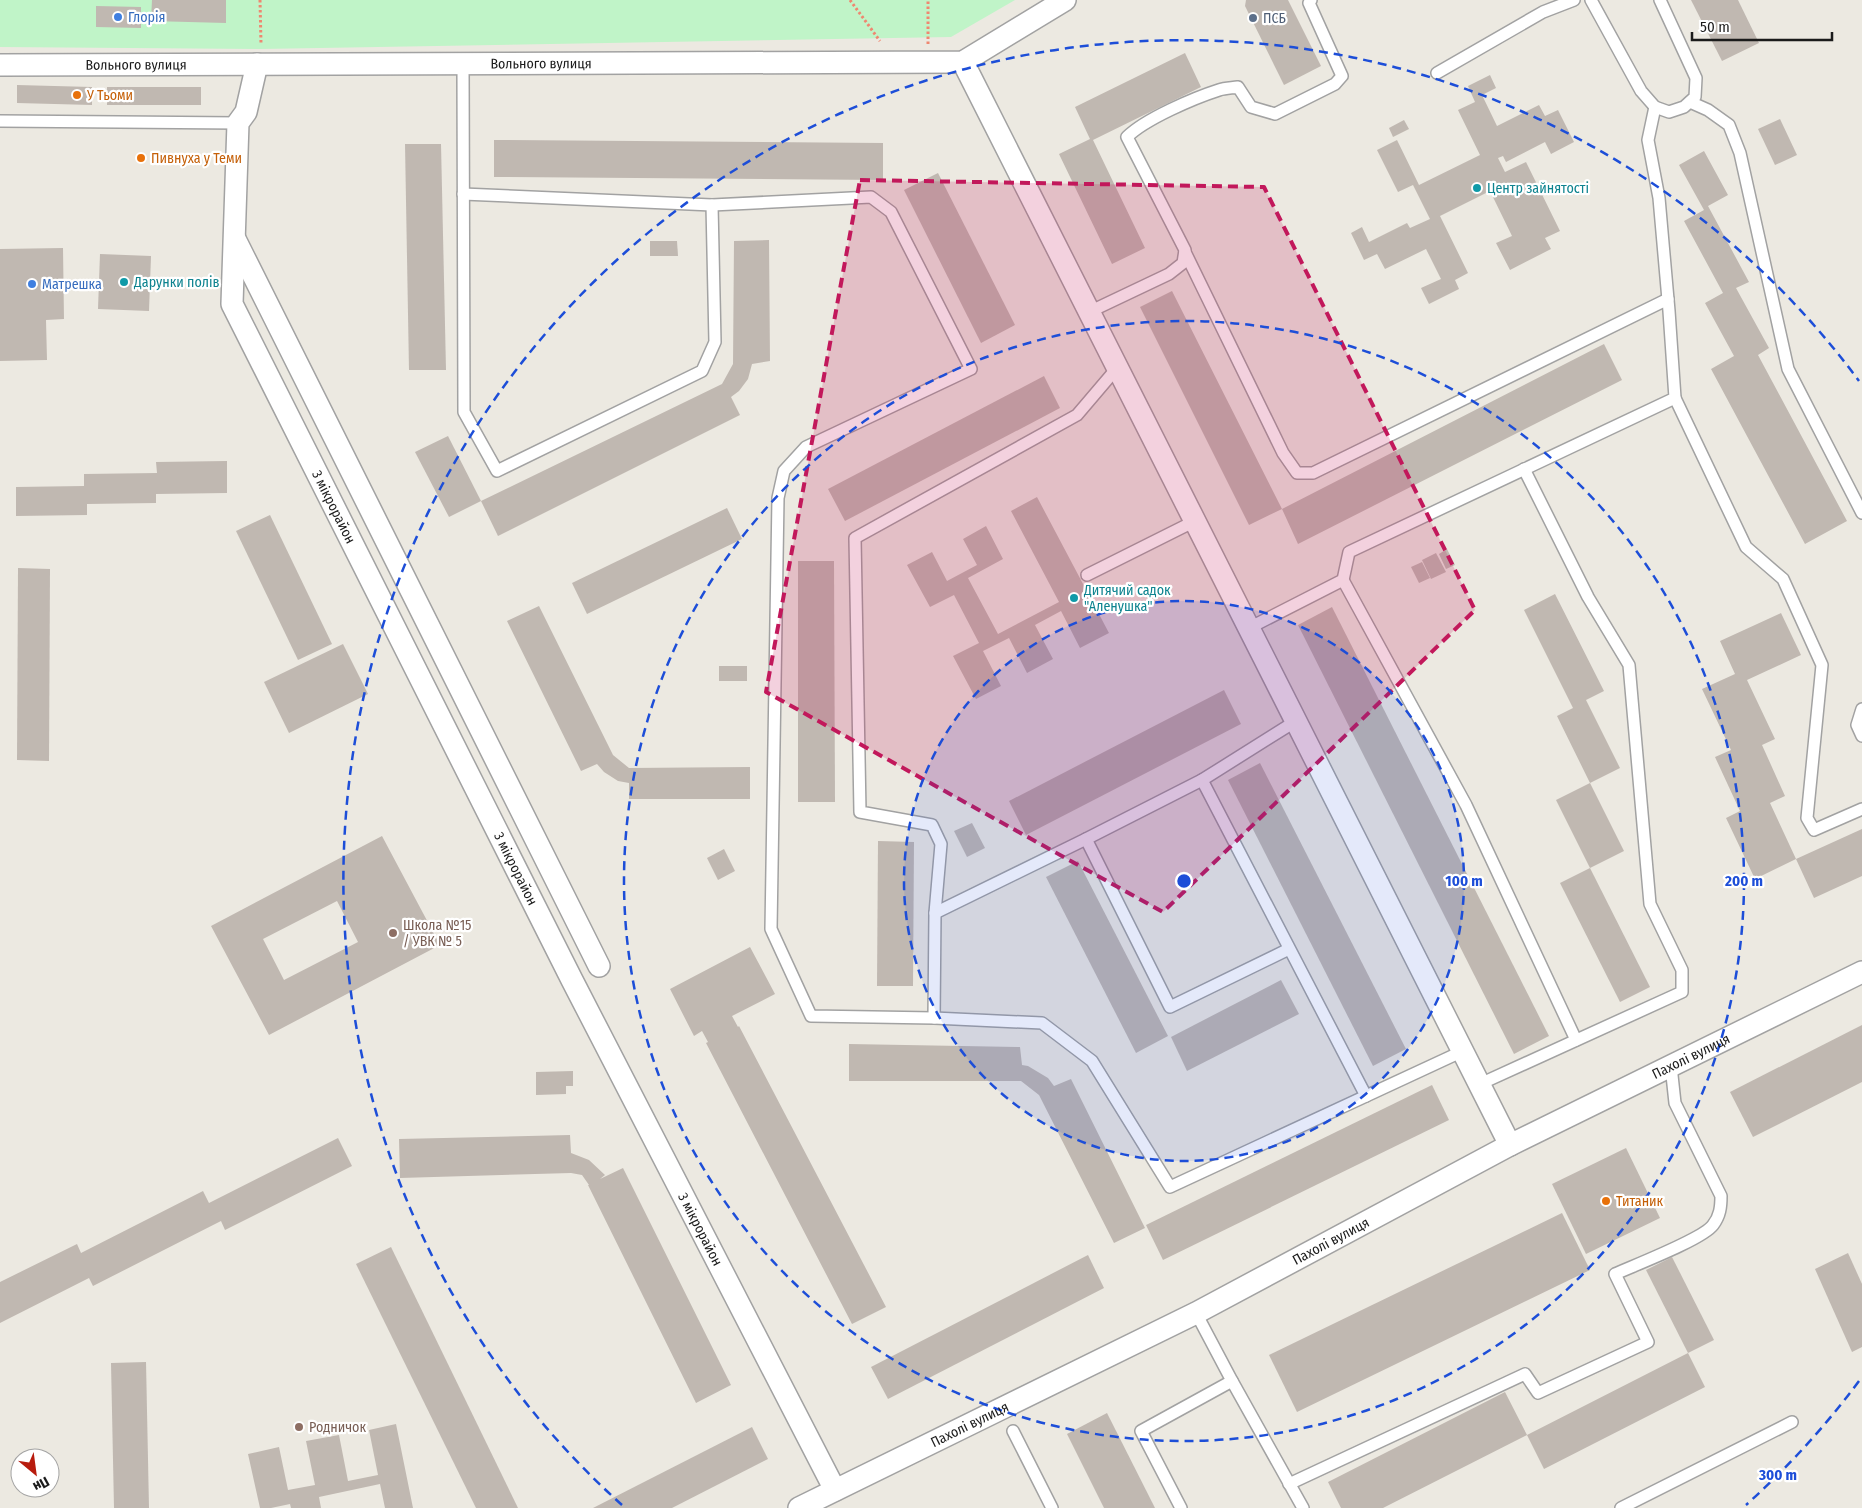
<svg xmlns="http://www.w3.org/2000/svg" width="1862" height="1508" font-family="'Fira Sans Condensed',sans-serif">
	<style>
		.park { fill: #c0f4c8 }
		.building { fill: #c0b8b1; fill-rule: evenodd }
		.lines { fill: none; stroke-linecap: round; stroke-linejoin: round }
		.service-casing { stroke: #a2a2a2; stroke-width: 14 }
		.minor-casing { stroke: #a2a2a2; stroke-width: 24 }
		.path { stroke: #ef8770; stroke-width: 3; stroke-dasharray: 2.5 2.5; stroke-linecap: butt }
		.service { stroke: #fff; stroke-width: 11 }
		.minor { stroke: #fff; stroke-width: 21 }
		.marked { fill: #c2185b; fill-opacity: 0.2; stroke: #c2185b; stroke-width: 4; stroke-dasharray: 10 6; stroke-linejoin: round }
		.ring { fill: none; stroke: #1d4ed8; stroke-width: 2.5; stroke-dasharray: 9 6 }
		.shop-dot { fill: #3f7fe0; stroke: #fff; stroke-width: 2 }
		.service-dot { fill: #5c6f8a; stroke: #fff; stroke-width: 2 }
		.food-dot { fill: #e8710a; stroke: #fff; stroke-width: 2 }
		.culture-dot { fill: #0f9aa8; stroke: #fff; stroke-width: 2 }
		.education-dot { fill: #8d6e63; stroke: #fff; stroke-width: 2 }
		.labels { text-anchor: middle; stroke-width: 4.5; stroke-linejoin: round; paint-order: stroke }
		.shop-label { font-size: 14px; fill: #366cbe; stroke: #fff; text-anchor: start }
		.service-label { font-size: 14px; fill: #4e5e75; stroke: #fff; text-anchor: start }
		.street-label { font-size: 14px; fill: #1b1b1b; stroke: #fff }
		.food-label { font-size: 14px; fill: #c56008; stroke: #fff; text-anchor: start }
		.culture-label { font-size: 14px; fill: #0d838f; stroke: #fff; text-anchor: start }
		.education-label { font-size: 14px; fill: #785e54; stroke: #fff; text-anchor: start }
		.centre { fill: #1d4ed8; stroke: #fff; stroke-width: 2.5 }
		.ring-label { font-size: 15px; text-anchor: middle; font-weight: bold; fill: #1d4ed8; stroke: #fff; stroke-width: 4.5; stroke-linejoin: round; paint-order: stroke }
	</style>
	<rect width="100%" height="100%" fill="#ece9e1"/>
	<!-- park -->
	<polygon class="park" points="0,0 1015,0 951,37 261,49 0,47"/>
	<!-- building -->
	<g class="building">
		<polygon points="152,0 226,0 226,23 151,21"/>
		<polygon points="1246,0 1288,0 1321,66 1284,85 1245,6"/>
		<polygon points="1691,0 1738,0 1759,43 1722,61"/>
		<polygon points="96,6 141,7 141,28 96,27"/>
		<polygon points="1185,53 1201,87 1093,140 1145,248 1112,264 1059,154 1090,139 1075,107"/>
		<polygon points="1490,75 1496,88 1482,95 1497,126 1539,105 1545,116 1558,110 1574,142 1551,154 1545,142 1506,162 1503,156 1498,158 1505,172 1526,162 1560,231 1545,238 1551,249 1510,270 1496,243 1512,236 1490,191 1440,216 1468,273 1455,280 1459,289 1429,304 1421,288 1441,279 1426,249 1385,269 1377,254 1364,260 1351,233 1362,227 1369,242 1407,223 1410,228 1430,219 1413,185 1398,192 1377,150 1397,140 1419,185 1480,155 1458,110 1475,102 1468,86"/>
		<polygon points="17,85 92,87 92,105 17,103"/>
		<rect x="107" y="87" width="94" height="18"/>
		<polygon points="1780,119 1797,155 1775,165 1758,129"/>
		<polygon points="1404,120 1409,129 1393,137 1389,128"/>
		<polygon points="494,140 883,143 883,180 494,177"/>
		<polygon points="405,144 441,144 446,370 409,370"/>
		<polygon points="1704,151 1728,195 1708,206 1749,282 1736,288 1769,348 1758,355 1847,521 1805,544 1711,369 1734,356 1705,303 1723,293 1684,221 1704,210 1679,165"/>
		<polygon points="938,173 1015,325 981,343 904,190"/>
		<polygon points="769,240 770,361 752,364 748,379 739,391 731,397 740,415 498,536 481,501 722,384 733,364 734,241"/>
		<polygon points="650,241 677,241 678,256 650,256"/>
		<polygon points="63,248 64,319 46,320 47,360 0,361 0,249"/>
		<polygon points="100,254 151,256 149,311 98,309"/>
		<polygon points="1172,291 1282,509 1604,344 1622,380 1298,544 1282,509 1249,525 1140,307"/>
		<polygon points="1044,376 1060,408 845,521 828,489"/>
		<polygon points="448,436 481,501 449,517 415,452"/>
		<polygon points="227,461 227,493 156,494 156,503 87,504 87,515 16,516 16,487 84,486 84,474 157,473 156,462"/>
		<polygon points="1037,497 1109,633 1080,648 1061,611 1035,625 1053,659 1027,673 1009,638 983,651 1001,686 976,699 953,656 979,643 954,595 930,607 907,565 932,552 947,581 977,565 963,539 986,526 1003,559 968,578 998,634 1059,602 1011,511"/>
		<polygon points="727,508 742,539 587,614 572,583"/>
		<polygon points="270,515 332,644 298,660 236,531"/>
		<polygon points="1447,549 1455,565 1446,569 1439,554"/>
		<polygon points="1436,553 1446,572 1431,579 1422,560"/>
		<polygon points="798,561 834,561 835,802 798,802"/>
		<polygon points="1422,562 1430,578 1419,583 1411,567"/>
		<polygon points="18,568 50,569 49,761 17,760"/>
		<polygon points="1555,594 1604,691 1586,700 1620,768 1590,783 1557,716 1573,708 1524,610"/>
		<polygon points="539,606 613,755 629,768 750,767 750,799 629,799 629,783 618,781 604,772 597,764 581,771 507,621"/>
		<polygon points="1332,607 1549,1036 1514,1054 1298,625"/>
		<polygon points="1781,613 1801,655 1747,680 1775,739 1762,745 1785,796 1770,803 1796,859 1755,879 1726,818 1740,811 1715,757 1731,750 1702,689 1735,674 1720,641"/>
		<polygon points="343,644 368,694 289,733 264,682"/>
		<rect x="719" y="666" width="28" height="15"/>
		<polygon points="1224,690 1241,724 1026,835 1009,801"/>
		<polygon points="1260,763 1406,1049 1373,1066 1228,780"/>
		<polygon points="1590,783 1624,851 1590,868 1556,800"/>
		<polygon points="972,823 985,848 967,857 954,831"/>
		<polygon points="1862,829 1862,876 1814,898 1796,859"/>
		<path d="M382,836L440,945L269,1035L211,926ZM337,901L358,942L284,980L263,939Z"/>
		<polygon points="878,841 914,842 913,986 877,986"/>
		<polygon points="724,849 735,871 718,880 707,858"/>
		<polygon points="1078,861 1168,1036 1136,1053 1046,877"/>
		<polygon points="1590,868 1650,987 1620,1002 1560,883"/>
		<polygon points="750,947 775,994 732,1016 738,1027 739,1026 886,1307 852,1324 706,1043 708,1042 702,1031 694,1036 670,989"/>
		<polygon points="1281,980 1299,1014 1187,1071 1171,1037"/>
		<polygon points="1862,1025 1862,1082 1753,1137 1730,1092"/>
		<polygon points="849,1044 1020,1047 1022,1065 1028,1066 1048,1078 1054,1086 1071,1079 1145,1228 1114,1243 1039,1095 1021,1081 849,1081"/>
		<polygon points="573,1071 573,1086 566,1086 566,1094 536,1095 536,1072"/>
		<polygon points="1432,1085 1449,1120 1163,1260 1146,1225"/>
		<polygon points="570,1135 571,1153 589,1160 605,1175 600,1179 623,1168 731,1385 696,1403 588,1185 589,1185 582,1175 571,1173 400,1178 399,1139"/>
		<polygon points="338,1138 352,1166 225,1230 221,1221 93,1286 89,1278 0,1323 0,1282 77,1244 81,1253 203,1191 209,1203"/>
		<polygon points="1626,1148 1660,1218 1586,1254 1552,1184"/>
		<polygon points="1562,1213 1590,1270 1297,1412 1269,1355"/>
		<polygon points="391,1247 518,1508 476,1508 356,1264"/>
		<polygon points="1848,1253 1862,1284 1862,1347 1852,1352 1815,1269"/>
		<polygon points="1088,1255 1104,1288 888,1399 871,1367"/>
		<polygon points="1672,1257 1714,1340 1688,1353 1646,1270"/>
		<polygon points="1688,1353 1705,1387 1544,1469 1527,1435 1383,1508 1341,1508 1328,1482 1505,1392 1527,1435"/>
		<polygon points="146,1362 149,1508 114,1508 111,1363"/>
		<polygon points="1107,1413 1155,1508 1104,1508 1067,1434"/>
		<polygon points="396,1424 413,1508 385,1508 380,1484 319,1497 321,1508 291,1508 290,1504 271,1508 260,1508 248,1454 279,1447 288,1490 315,1485 306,1441 339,1435 348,1481 378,1475 369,1430"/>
		<polygon points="752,1427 768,1459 672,1508 593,1508"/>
	</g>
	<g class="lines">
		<defs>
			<g id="service">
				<polyline points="1591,0 1641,91 1655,107 1669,112 1684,107 1695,97 1696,78 1660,0"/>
				<polyline points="463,64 464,412 497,471 702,371 715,342 712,205"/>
				<polyline points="1437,73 1543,12 1574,0"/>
				<polyline points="1690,102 1708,110 1729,125 1740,153 1788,369 1862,513"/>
				<polyline points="0,121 238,123"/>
				<polyline points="463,194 712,205 871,197 891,212 971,369 806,447 784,471 778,498 771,929 811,1016 934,1018 1042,1023 1092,1061 1170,1187 1463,1051"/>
				<polyline points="1185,252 1283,453 1297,473 1313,473 1668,299"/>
				<path d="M1089,312L1169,274L1183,263L1185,250L1127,137C1145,119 1194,98 1219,90C1225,88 1232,88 1238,87L1251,107L1275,114L1335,84L1342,76L1309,3L1311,0"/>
				<polyline points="1675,398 1746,547 1783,579 1822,665 1807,818 1814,830 1862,809"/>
				<polyline points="1087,575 1195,521"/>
				<polyline points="1343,580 1466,805 1576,1040"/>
				<polyline points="1249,628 1343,580 1349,552 1675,398 1669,311 1659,198 1648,140 1655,107"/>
				<polyline points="1862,709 1857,725 1862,736"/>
				<polyline points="1202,780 1296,721"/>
				<polyline points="935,913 1086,839"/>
				<polyline points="1289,949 1170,1007 1086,839 1202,780 1366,1096"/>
				<polyline points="934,1018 935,913 941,844 932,825 860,812 855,538 1077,415 1117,368"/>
				<polyline points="1480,1084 1682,992 1682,970 1650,904 1629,665 1588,597 1524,469"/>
				<polyline points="1232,1381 1303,1508"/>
				<polyline points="1013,1431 1052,1508"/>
				<path d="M1289,1484L1525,1374L1538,1393L1648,1342L1615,1274C1635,1265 1703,1239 1713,1225C1720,1216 1721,1207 1721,1196L1675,1103L1671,1066"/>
				<polyline points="1181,1508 1141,1431 1232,1381 1196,1313"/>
				<polyline points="1621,1508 1792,1422"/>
			</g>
			<g id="minor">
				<polyline points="963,62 1510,1145"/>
				<path id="s1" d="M257,64L246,112L238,123L232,304L572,980L835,1490"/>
				<path id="s2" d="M0,65L963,62L1065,0"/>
				<polyline points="235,239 599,966"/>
				<path id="s3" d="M799,1508L1196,1313L1510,1145L1862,972"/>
			</g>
		</defs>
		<!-- service casing -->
		<use href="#service" class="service-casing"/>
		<!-- minor casing -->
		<use href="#minor" class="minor-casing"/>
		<!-- path -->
		<g class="path">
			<polyline points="260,0 261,44"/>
			<polyline points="850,0 880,41"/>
			<polyline points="928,44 928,0"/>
		</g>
		<!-- service -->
		<use href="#service" class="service"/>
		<!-- minor -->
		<use href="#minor" class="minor"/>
	</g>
	<!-- marked area -->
	<path class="marked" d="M860,180L1264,187L1475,610L1163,912L766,692Z"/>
	<!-- distance rings -->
	<circle cx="1184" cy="881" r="280" fill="#1d4ed8" fill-opacity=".12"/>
	<g class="ring">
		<circle cx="1184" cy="881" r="280"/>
		<circle cx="1184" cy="881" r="560"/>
		<path d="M1859 1381A840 840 0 0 1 1746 1505M622 1505A840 840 0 1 1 1859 381"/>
	</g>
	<!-- markers -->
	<g class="shop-dot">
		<circle cx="118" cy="17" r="5"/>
		<circle cx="32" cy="284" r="5"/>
	</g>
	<circle class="service-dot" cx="1253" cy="18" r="5"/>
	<g class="food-dot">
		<circle cx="77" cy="95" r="5"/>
		<circle cx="141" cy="158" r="5"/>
		<circle cx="1606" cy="1201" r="5"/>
	</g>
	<g class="culture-dot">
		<circle cx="1477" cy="188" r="5"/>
		<circle cx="124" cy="282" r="5"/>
		<circle cx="1074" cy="598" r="5"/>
	</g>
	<g class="education-dot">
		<circle cx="393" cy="933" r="5"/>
		<circle cx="299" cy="1427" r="5"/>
	</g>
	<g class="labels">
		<!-- shop labels -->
		<g class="shop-label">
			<text x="128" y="22">Глорія</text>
			<text x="42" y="289">Матрешка</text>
		</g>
		<!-- service labels -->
		<g class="service-label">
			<text x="1263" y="23">ПСБ</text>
		</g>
		<!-- street labels -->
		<g class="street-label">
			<text dy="5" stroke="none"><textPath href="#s2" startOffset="541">Вольного вулиця</textPath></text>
			<text dy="5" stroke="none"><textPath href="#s2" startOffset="136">Вольного вулиця</textPath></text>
			<text dy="5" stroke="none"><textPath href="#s1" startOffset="471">3 мікрорайон</textPath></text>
			<text dy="5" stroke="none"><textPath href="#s1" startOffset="876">3 мікрорайон</textPath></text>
			<text dy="5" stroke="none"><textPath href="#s3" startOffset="1000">Пахолі вулиця</textPath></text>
			<text dy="5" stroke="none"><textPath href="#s1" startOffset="1281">3 мікрорайон</textPath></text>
			<text dy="5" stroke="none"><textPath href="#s3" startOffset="595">Пахолі вулиця</textPath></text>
			<text dy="5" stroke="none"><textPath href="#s3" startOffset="190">Пахолі вулиця</textPath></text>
		</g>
		<!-- food labels -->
		<g class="food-label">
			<text x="87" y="100">У Тьоми</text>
			<text x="151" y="163">Пивнуха у Теми</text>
			<text x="1616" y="1206">Титаник</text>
		</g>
		<!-- culture labels -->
		<g class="culture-label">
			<text x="1487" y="193">Центр зайнятості</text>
			<text x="134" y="287">Дарунки полів</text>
			<text x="1084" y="595">Дитячий садок<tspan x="1084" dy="16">"Аленушка"</tspan></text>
		</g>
		<!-- education labels -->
		<g class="education-label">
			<text x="403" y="930">Школа №15<tspan x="403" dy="16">/ УВК № 5</tspan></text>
			<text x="309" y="1432">Родничок</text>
		</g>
	</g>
	<circle cx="1184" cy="881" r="8" class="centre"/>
	<g class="ring-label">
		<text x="1464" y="886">100 m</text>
		<text x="1744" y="886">200 m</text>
		<text x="1778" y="1480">300 m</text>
	</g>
	<!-- north arrow -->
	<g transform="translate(35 1473) rotate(151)"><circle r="24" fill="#ffffff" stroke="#a4a4a4"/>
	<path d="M0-4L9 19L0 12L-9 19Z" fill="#b81c0e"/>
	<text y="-8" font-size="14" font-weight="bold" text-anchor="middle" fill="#1b1b1b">Пн</text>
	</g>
	<!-- scale -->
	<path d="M1692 32v8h140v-8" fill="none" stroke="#1b1b1b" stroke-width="2.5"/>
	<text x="1700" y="32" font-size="15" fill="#1b1b1b" stroke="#ffffff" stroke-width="4" paint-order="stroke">50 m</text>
</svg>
